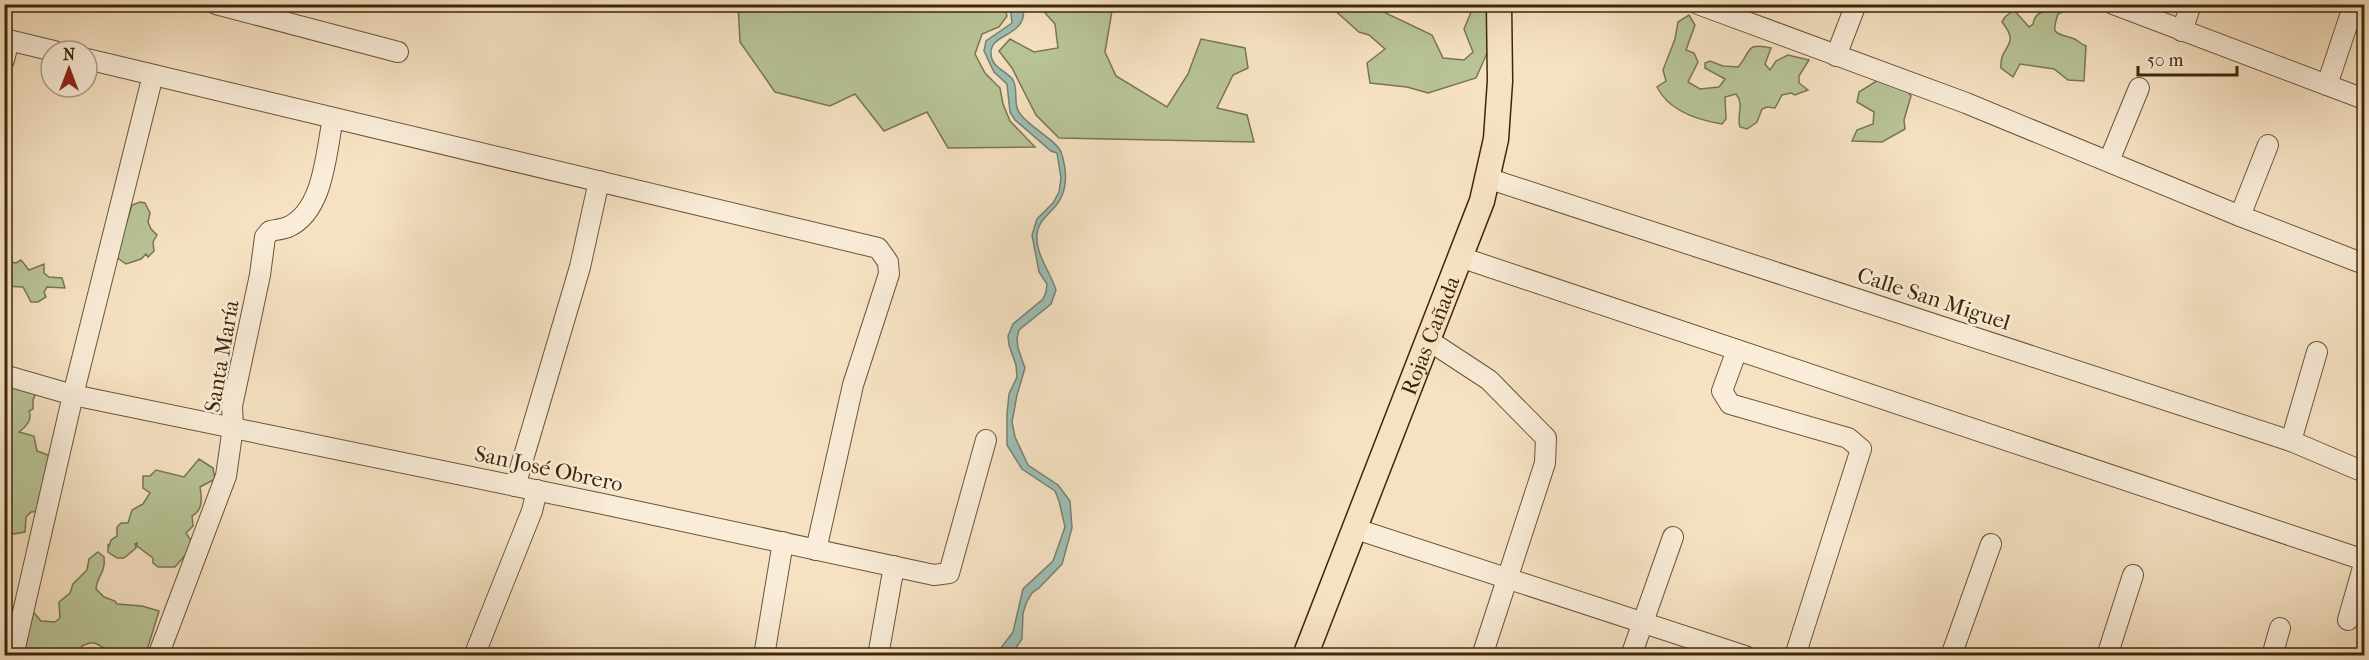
<svg xmlns="http://www.w3.org/2000/svg" width="2369" height="660" font-family="'IM FELL French Canon',serif">
	<style>
		.green { fill: #b8c497; stroke: #7a7650; stroke-width: 1.5 }
		.water { fill: #9dbeb4; stroke: #778270; stroke-width: 1.5 }
		.lines { fill: none; stroke-linecap: round; stroke-linejoin: round }
		.minor-casing { stroke: #6b5638; stroke-width: 22 }
		.major-casing { stroke: #3d2709; stroke-width: 27 }
		.minor { stroke: #f9ecd8; stroke-width: 20 }
		.major { stroke: #f6e2c3; stroke-width: 24 }
		.labels { text-anchor: middle; stroke-width: 5; stroke-linejoin: round; paint-order: stroke }
		.street-label { font-size: 22px; fill: #3d2709; stroke: #f9ecd8 }
	</style>
	<rect width="100%" height="100%" fill="#f6e2c3"/>
	<filter id="stains"><feTurbulence type="fractalNoise" baseFrequency=".00333" numOctaves="4"/><feColorMatrix values="0 0 0 0 .2 0 0 0 0 .09 0 0 0 0 .02 0 0 0 .5 -.17"/></filter>
	<radialGradient id="worn" r=".72"><stop offset=".6" stop-color="#630" stop-opacity="0"/><stop offset="1" stop-color="#630" stop-opacity=".3"/></radialGradient>
	<!-- green -->
	<g class="green">
		<path d="M2060,4L2070,5L2073,7L2058,14C2051,35 2055,33 2072,38C2077,39 2080,44 2086,46L2084,81L2068,80L2054,69L2020,64L2013,77L2001,68C1999,44 2022,47 2002,22L2005,17L2014,10L2029,27L2033,24C2035,12 2043,11 2054,11Z"/>
		<polygon points="738,5 1004,5 1007,16 999,27 982,34 975,54 985,73 1000,88 1003,104 1010,121 1035,147 948,148 927,112 884,131 855,94 830,106 775,92 740,42"/>
		<polygon points="1038,5 1100,5 1112,11 1105,52 1116,76 1167,107 1188,74 1201,39 1245,48 1248,68 1233,75 1217,108 1247,115 1254,142 1059,138 1036,115 1012,68 999,51 1010,39 1034,52 1058,48 1055,24"/>
		<polygon points="1330,5 1369,5 1432,35 1443,58 1464,60 1473,52 1464,29 1474,5 1494,5 1496,33 1476,78 1428,93 1407,87 1370,83 1367,63 1385,49 1369,35 1359,32 1331,7"/>
		<path d="M1689,15L1695,25L1686,50L1694,53L1698,62L1688,82L1700,89L1719,87L1725,79L1705,68V63L1710,61L1723,66L1738,67C1752,52 1744,42 1771,48L1765,64L1770,70L1776,61L1788,55L1809,60L1799,76V83L1808,90L1795,95L1791,93L1782,95L1775,108L1767,107L1762,109L1757,122L1747,129L1740,127C1736,115 1745,105 1736,94L1725,97L1726,119L1722,124C1697,120 1669,111 1657,87L1666,81L1663,70L1675,39L1678,22Z"/>
		<polygon points="1878,80 1907,90 1911,96 1904,120 1905,129 1882,142 1852,141 1857,130 1873,124 1874,112 1857,102 1859,92"/>
		<polygon points="140,202 145,203 150,213 148,222 151,229 157,235 153,242 154,251 148,257 146,254 141,259 126,264 116,257 132,205"/>
		<polygon points="21,260 29,270 44,264 44,273 49,277 62,278 65,288 47,287 44,292 46,297 38,302 31,302 23,287 5,286 5,261 16,263"/>
		<path d="M4,372L36,393L33,400V409L29,411C33,420 26,427 19,432L34,436L37,451L48,455L56,465L41,511L31,512L26,517L25,532L14,534L5,530Z"/>
		<path d="M199,459L213,468L215,479L200,487C202,499 203,510 192,516L193,526L186,533L192,542L187,553L175,567H158L153,563V558L137,546V543L135,544L136,548L124,558H117L108,552V545L109,546L111,540L117,536V527L121,523H128L132,510L143,504L150,493L143,488V476H150L156,470L184,477Z"/>
		<path d="M98,552L104,557C106,573 97,575 96,589L104,597L115,601L117,604L142,606L159,611L147,650L141,655C136,655 111,651 108,650C95,645 98,639 82,646L79,654L82,655H5L4,637L11,633L13,609L29,607L41,621L55,622L60,618L59,602L70,593L73,584L87,570L89,559Z"/>
	</g>
	<!-- water -->
	<path class="water" d="M1010,5H1023C1029,38 990,32 991,53C991,68 1006,70 1013,80C1019,91 1012,105 1021,115C1030,127 1057,141 1061,152C1068,173 1068,195 1051,211C1045,218 1038,223 1037,234C1035,254 1050,271 1056,290L1051,304L1019,330L1017,338L1018,348L1025,368L1017,395L1012,422L1015,437L1028,465L1058,485L1070,501L1072,528L1062,564L1039,588L1032,593L1027,601L1023,613L1022,639L1011,655L995,656L1013,632L1023,589L1053,561L1065,527L1059,501L1055,491L1022,469L1007,445V414L1009,394L1017,377L1016,365L1009,345L1008,336L1013,324L1043,299L1046,292L1047,284L1039,272L1032,235L1037,219L1053,203L1059,192L1061,178L1057,153L1051,151L1015,120L1010,112L1007,84L994,72L984,51L986,41L1012,23Z"/>
	<g class="lines">
		<defs>
			<g id="minor">
				<polyline points="216,4 398,52"/>
				<polyline points="1698,4 1966,103 2240,216 2364,264"/>
				<polyline points="2113,4 2364,99"/>
				<polyline points="2182,31 2191,4"/>
				<polyline points="4,39 54,51"/>
				<polyline points="1836,56 1856,4"/>
				<polyline points="87,59 878,248 888,262 889,274 853,385 816,550"/>
				<polyline points="4,60 9,40"/>
				<polyline points="2327,85 2354,4"/>
				<polyline points="2109,161 2139,88"/>
				<polyline points="1487,178 2291,441 2364,472"/>
				<polyline points="2240,216 2268,145"/>
				<polyline points="1460,257 2364,560"/>
				<polyline points="1428,340 1489,380 1546,438 1545,463 1482,656"/>
				<polyline points="1737,350 1722,391 1730,404 1848,438 1861,449 1795,656"/>
				<polyline points="4,375 73,395 603,504 934,575 949,573 986,440"/>
				<polyline points="2291,441 2317,352"/>
				<polyline points="515,486 580,267 599,181"/>
				<polyline points="1356,529 1745,656"/>
				<polyline points="2348,620 2364,564"/>
				<polyline points="13,656 73,395 153,75"/>
				<path d="M158,656L226,476L233,427L232,406L260,275L265,237L270,231C275,230 283,229 288,227C324,211 326,152 333,118"/>
				<polyline points="474,656 532,511 537,490"/>
				<polyline points="764,656 783,542"/>
				<polyline points="878,656 894,566"/>
				<polyline points="1631,656 1673,537"/>
				<polyline points="1951,656 1991,544"/>
				<polyline points="2107,656 2133,575"/>
				<polyline points="2272,656 2280,628"/>
			</g>
			<g id="major">
				<path id="s1" d="M1305,656L1482,201L1496,139L1500,81L1499,4"/>
			</g>
		</defs>
		<!-- minor casing -->
		<use href="#minor" class="minor-casing"/>
		<!-- major casing -->
		<use href="#major" class="major-casing"/>
		<!-- minor -->
		<use href="#minor" class="minor"/>
		<!-- major -->
		<use href="#major" class="major"/>
	</g>
	<g class="labels">
		<!-- street labels -->
		<g class="street-label">
			<text transform="translate(1934 298) rotate(18)" y="8">Calle San Miguel</text>
			<text dy="8" stroke="none"><textPath href="#s1" startOffset="344">Rojas Cañada</textPath></text>
			<text transform="translate(221 356) rotate(-80)" y="8">Santa María</text>
			<text transform="translate(549 468) rotate(12)" y="8">San José Obrero</text>
		</g>
	</g>
	<!-- margin -->
	<rect width="2369" height="660" fill="none" stroke="#f6e2c3" stroke-width="24"/>
	<rect x="6" y="6" width="2357" height="648" fill="none" stroke="#3d2709" stroke-width="3"/>
	<rect x="12" y="12" width="2345" height="636" fill="none" stroke="#3d2709" stroke-width="1.5"/>
	<!-- north arrow -->
	<g transform="translate(69 69)"><circle r="28" fill="#f9ecd8" stroke="#ae9d85" stroke-width="1.5"/>
	<path d="M0-4.5L10 22L0 15L-10 22Z" fill="#8f2418"/>
	<text y="-9" font-size="16" font-weight="bold" text-anchor="middle" fill="#3d2709">N</text>
	</g>
	<!-- scale -->
	<path d="M2138 66v9h99v-9" fill="none" stroke="#3d2709" stroke-width="3"/>
	<text x="2147" y="66" font-size="18" fill="#3d2709" stroke="#f9ecd8" stroke-width="4.5" paint-order="stroke">50 m</text>
	<rect width="100%" height="100%" filter="url(#stains)"/>
	<rect width="100%" height="100%" fill="url(#worn)"/>
</svg>
